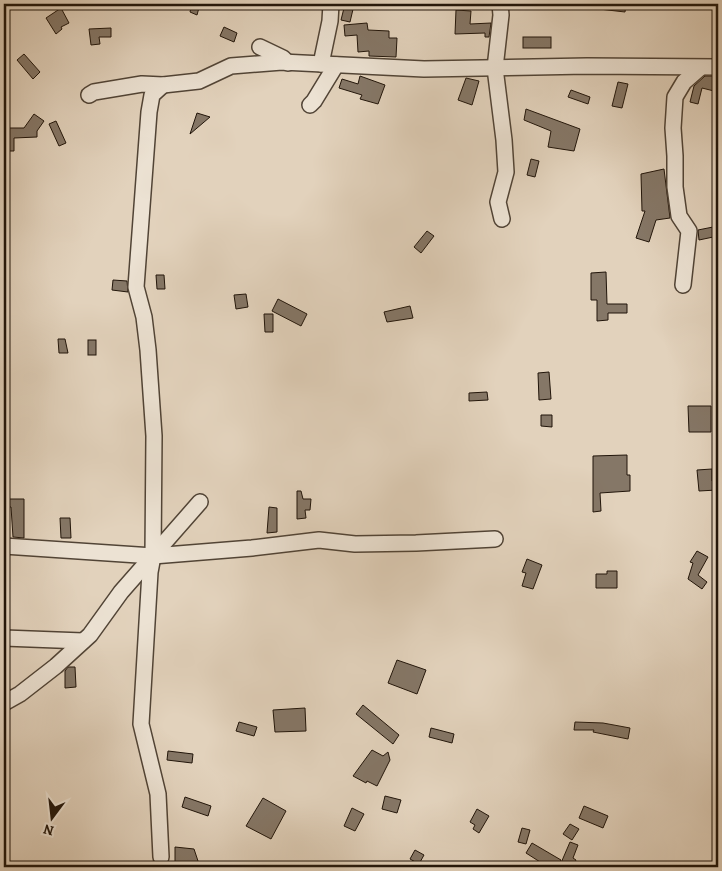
<svg xmlns="http://www.w3.org/2000/svg" width="722" height="871" font-family="Alegreya,serif">
	<style>
		.building { fill: #857767; stroke: #21150a }
		.lines { fill: none; stroke-linecap: round; stroke-linejoin: round }
		.minor-casing { stroke: #514436; stroke-width: 18 }
		.minor { stroke: #ece2d3; stroke-width: 15 }
	</style>
	<rect width="100%" height="100%" fill="#e2d2bc"/>
	<filter id="stains"><feTurbulence type="fractalNoise" baseFrequency=".004" numOctaves="4"/><feColorMatrix values="0 0 0 0 .2 0 0 0 0 .09 0 0 0 0 .02 0 0 0 .5 -.17"/></filter>
	<radialGradient id="worn" r=".72"><stop offset=".6" stop-color="#630" stop-opacity="0"/><stop offset="1" stop-color="#630" stop-opacity=".3"/></radialGradient>
	<!-- building -->
	<g class="building">
		<polygon points="192,4 200,4 197,15 190,12"/>
		<polygon points="345,4 354,5 350,22 341,20"/>
		<polygon points="600,4 626,4 625,12 599,9"/>
		<polygon points="61,8 69,23 61,27 62,29 56,34 46,18"/>
		<polygon points="456,10 471,11 470,24 491,23 489,37 485,37 485,33 455,34"/>
		<polygon points="367,23 368,30 389,31 389,38 397,38 396,57 369,56 369,51 358,52 357,35 345,36 344,25"/>
		<polygon points="224,27 237,33 234,42 220,36"/>
		<polygon points="111,28 111,37 99,37 100,44 91,45 89,29"/>
		<rect x="523" y="37" width="28" height="11"/>
		<polygon points="24,54 40,72 33,79 17,60"/>
		<polygon points="360,76 385,85 378,104 360,99 362,95 339,88 342,79 358,84"/>
		<polygon points="705,76 718,76 718,92 702,88 698,104 690,102 694,86"/>
		<polygon points="466,78 479,81 472,105 458,100"/>
		<polygon points="618,82 628,84 622,108 612,106"/>
		<polygon points="571,90 590,97 588,104 568,97"/>
		<polygon points="526,109 580,129 574,151 548,147 551,131 524,120"/>
		<polygon points="197,113 210,117 190,134"/>
		<polygon points="34,114 44,121 37,131 37,137 14,138 14,151 6,151 6,128 24,128"/>
		<polygon points="56,121 66,143 59,146 49,124"/>
		<polygon points="531,159 539,161 535,177 527,175"/>
		<polygon points="664,169 670,218 656,220 649,242 636,238 645,211 642,211 641,174"/>
		<polygon points="718,226 718,236 699,240 698,230"/>
		<polygon points="427,231 434,236 421,253 414,247"/>
		<polygon points="606,272 607,304 627,304 627,313 608,313 608,320 597,321 597,300 591,300 591,273"/>
		<polygon points="156,275 164,275 165,289 157,289"/>
		<polygon points="113,280 127,281 128,292 112,290"/>
		<polygon points="246,294 248,307 236,309 234,295"/>
		<polygon points="278,299 307,314 301,326 272,311"/>
		<polygon points="410,306 413,318 387,322 384,312"/>
		<polygon points="264,314 273,314 273,332 265,332"/>
		<polygon points="58,339 65,339 68,353 59,353"/>
		<rect x="88" y="340" width="8" height="15"/>
		<polygon points="549,372 551,399 539,400 538,373"/>
		<polygon points="487,392 488,400 469,401 469,393"/>
		<polygon points="688,406 711,406 711,432 689,432"/>
		<polygon points="541,415 552,415 552,427 541,426"/>
		<polygon points="627,455 627,475 630,475 630,491 600,493 601,511 593,512 593,456"/>
		<polygon points="712,469 712,481 716,482 717,490 699,491 697,470"/>
		<polygon points="297,491 301,491 303,499 311,499 310,510 305,510 306,518 297,519"/>
		<polygon points="4,499 24,499 24,538 13,537 11,507 4,507"/>
		<polygon points="269,507 277,508 277,532 267,533"/>
		<polygon points="60,518 70,518 71,538 61,538"/>
		<polygon points="697,551 708,557 698,575 707,582 702,589 688,579 693,563 690,562"/>
		<polygon points="527,559 542,565 533,589 522,586 526,573 522,572"/>
		<polygon points="607,571 617,571 617,588 596,588 596,574 607,574"/>
		<polygon points="397,660 426,670 417,694 388,683"/>
		<polygon points="68,667 75,667 76,687 65,688 65,671"/>
		<polygon points="363,705 399,735 393,744 356,714"/>
		<polygon points="305,708 306,731 275,732 273,710"/>
		<polygon points="239,722 257,727 254,736 236,731"/>
		<polygon points="575,722 603,723 630,728 628,739 593,732 594,730 574,730"/>
		<polygon points="431,728 454,734 452,743 429,737"/>
		<polygon points="372,750 383,756 388,752 390,760 377,786 367,781 366,783 353,776"/>
		<polygon points="168,751 193,754 192,763 167,760"/>
		<polygon points="385,796 401,800 397,813 382,809"/>
		<polygon points="185,797 211,806 208,816 182,807"/>
		<polygon points="263,798 286,811 271,839 246,826"/>
		<polygon points="584,806 608,816 603,828 579,818"/>
		<polygon points="352,808 364,814 355,831 344,826"/>
		<polygon points="477,809 489,816 479,833 473,829 475,825 470,822"/>
		<polygon points="570,824 579,829 572,840 563,834"/>
		<polygon points="522,828 530,830 526,844 518,842"/>
		<polygon points="570,842 578,845 573,858 576,860 573,867 561,863"/>
		<polygon points="532,843 561,860 556,867 548,867 526,853"/>
		<polygon points="175,847 194,849 200,867 175,867"/>
		<polygon points="415,850 424,855 419,864 410,859"/>
	</g>
	<g class="lines">
		<defs>
			<g id="minor">
				<polyline points="500,4 501,15 495,68 504,140 506,172 498,202 502,219"/>
				<polyline points="260,47 283,58 288,63"/>
				<polyline points="321,64 330,21 331,4"/>
				<polyline points="89,95 94,92 142,84 163,85 199,81 231,66 282,62 424,69 587,66 718,67"/>
				<polyline points="310,105 314,101 336,65"/>
				<polyline points="683,285 689,231 679,216 675,187 675,156 673,128 675,97 684,82 700,68"/>
				<polyline points="4,546 153,556 252,548 319,540 355,544 416,543 495,539"/>
				<polyline points="4,638 83,641"/>
				<polyline points="4,703 20,694 56,666 90,635 121,592 200,502"/>
				<polyline points="161,857 158,794 141,724 150,572 153,556 154,436 148,350 144,317 136,287 149,112 152,95 163,85"/>
			</g>
		</defs>
		<!-- minor casing -->
		<use href="#minor" class="minor-casing"/>
		<!-- minor -->
		<use href="#minor" class="minor"/>
	</g>
	<!-- margin -->
	<rect width="722" height="871" fill="none" stroke="#e2d2bc" stroke-width="20"/>
	<rect x="5" y="5" width="712" height="861" fill="none" stroke="#21150a" stroke-width="2.5"/>
	<rect x="10" y="10" width="702" height="851" fill="none" stroke="#21150a"/>
	<!-- north arrow -->
	<g transform="translate(52 818) rotate(195)" stroke="#ece2d3" stroke-width="4" paint-order="stroke">
	<path d="M0-4L9 19L0 12L-9 19Z" fill="#21150a"/>
	<text y="-8" font-size="14" font-weight="bold" text-anchor="middle" fill="#21150a">N</text>
	</g>
	<rect width="100%" height="100%" filter="url(#stains)"/>
	<rect width="100%" height="100%" fill="url(#worn)"/>
</svg>
